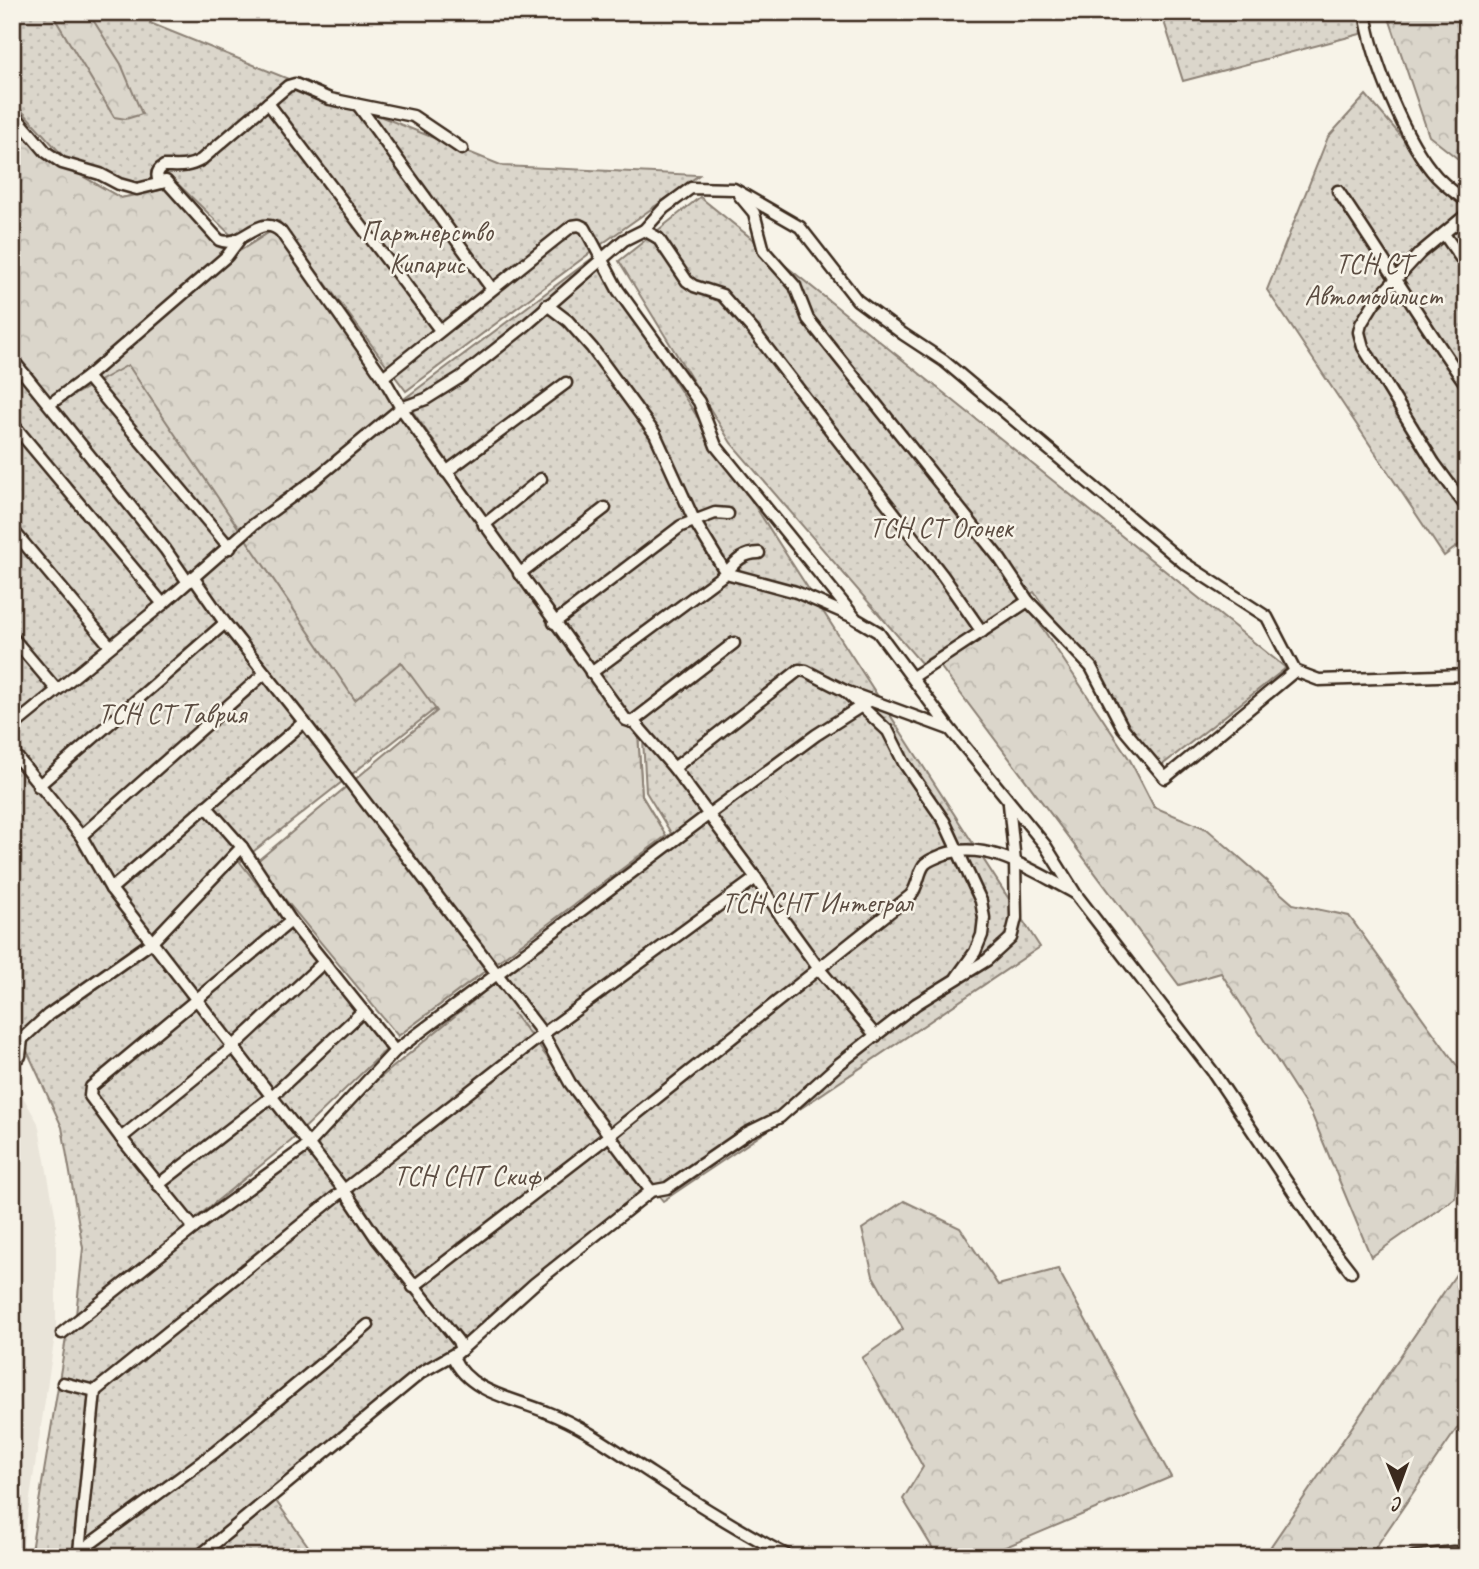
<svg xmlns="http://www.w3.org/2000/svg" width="1479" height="1569" font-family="Caveat,sans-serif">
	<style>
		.built { fill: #e9e4d9 }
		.grass { fill: url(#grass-dots); stroke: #8b8074; stroke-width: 2; fill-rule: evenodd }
		.forest { fill: url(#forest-crowns); stroke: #8b8074; stroke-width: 2 }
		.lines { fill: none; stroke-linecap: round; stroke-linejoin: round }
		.minor-casing { stroke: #3b2a1e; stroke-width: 15 }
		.minor { stroke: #f7f3e8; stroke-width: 10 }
		.labels { text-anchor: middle; stroke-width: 5; stroke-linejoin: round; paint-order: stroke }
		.park-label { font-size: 28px; fill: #5b4c41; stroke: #f7f3e8 }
	</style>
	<defs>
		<pattern id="grass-dots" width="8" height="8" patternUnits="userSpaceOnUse" patternTransform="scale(1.75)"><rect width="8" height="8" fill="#dbd6cb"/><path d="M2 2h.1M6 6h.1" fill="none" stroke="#bdb8ae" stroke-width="1.8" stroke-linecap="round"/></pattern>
		<pattern id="forest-crowns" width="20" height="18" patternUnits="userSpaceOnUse" patternTransform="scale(1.75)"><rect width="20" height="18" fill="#dbd6cb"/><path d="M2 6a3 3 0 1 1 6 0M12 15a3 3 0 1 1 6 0" fill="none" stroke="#bdb8ae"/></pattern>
	</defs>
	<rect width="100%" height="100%" fill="#f7f3e8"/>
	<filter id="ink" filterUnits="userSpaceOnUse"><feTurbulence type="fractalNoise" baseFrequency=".0143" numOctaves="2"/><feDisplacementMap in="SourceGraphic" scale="14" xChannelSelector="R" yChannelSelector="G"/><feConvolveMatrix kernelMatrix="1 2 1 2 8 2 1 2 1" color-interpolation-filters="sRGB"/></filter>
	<g filter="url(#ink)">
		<!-- built -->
		<polygon class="built" points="12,1078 38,1123 56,1219 56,1329 21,1557 12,1557"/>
		<!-- grass -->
		<g class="grass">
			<polygon points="12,12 156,12 150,23 503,166 699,175 606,241 406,391 279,221 239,243 178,184 124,191 64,157 12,100"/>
			<polygon points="1161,12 1359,12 1364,33 1183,81"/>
			<polygon points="1366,95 1467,213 1467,539 1444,556 1267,290 1328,137"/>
			<path d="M12,108L61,164L121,198L170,188L238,252L276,228L625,713L404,399L594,257L1040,947L663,1201L513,1013L653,1195L193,1557H30L66,1338L491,986L485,978L660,841L398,1036L435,709L240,862L386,1050L291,1141L76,1315L83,1248L62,1127L12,1018ZM638,733L643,739L646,792L671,833L667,837L642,796Z"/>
			<polygon points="700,197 1286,668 1157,769 1034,592 921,663 731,443 619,261"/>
			<polygon points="276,1501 316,1557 207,1557"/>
		</g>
		<!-- forest -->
		<g class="forest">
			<polygon points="51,12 88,12 121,64 142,114 126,119 114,117"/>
			<polygon points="1387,12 1465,12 1467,17 1467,166 1429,136"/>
			<polygon points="12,108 61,164 121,198 170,188 238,252 276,228 638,733 642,796 666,836 398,1036 255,863 437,711 401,662 355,700 128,365 54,406 12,352"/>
			<polygon points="1029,608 1130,760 1154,807 1207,829 1293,904 1349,916 1463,1074 1455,1198 1371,1257 1312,1115 1221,973 1179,985 940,666"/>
			<polygon points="904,1201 960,1228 998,1285 1058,1269 1171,1477 982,1557 938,1557 903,1499 923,1467 862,1358 903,1329 873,1276 862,1229"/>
			<polygon points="1465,1261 1467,1264 1467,1414 1369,1557 1281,1557 1271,1546"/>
		</g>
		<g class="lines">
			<defs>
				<g id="minor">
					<path d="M1365,12C1372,59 1405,142 1437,177C1446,186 1456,194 1467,201"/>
					<polyline points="268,103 440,330"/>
					<polyline points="358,105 492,289"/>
					<polyline points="12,112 46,152 62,163 100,174 119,184 137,189 166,182"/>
					<path d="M462,149L413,116L330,99L295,84L288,86L201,160C187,168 179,166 164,166C157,170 156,175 159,182L166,181L219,240C243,250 259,211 281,232L383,377L401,408L626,720L635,723L674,768L756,878L782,918L819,969L876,1036"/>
					<path d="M1338,191C1382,256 1422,322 1467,386"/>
					<polyline points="739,195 754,213 764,251 795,286 808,319 1000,559 1028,601 1091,667 1123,728 1165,778 1295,671"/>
					<polyline points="1467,214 1420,253 1374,303 1361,324 1359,332 1363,347 1434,463 1467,508"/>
					<polyline points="644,230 658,238 687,281 694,286 722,295 753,330 943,576 982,632"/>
					<polyline points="1444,234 1467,267"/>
					<polyline points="547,305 568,321 592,348 655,434 695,522 726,573 796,592 851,616"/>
					<polyline points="12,359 165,549 187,581"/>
					<polyline points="87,377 230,548"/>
					<polyline points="383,377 572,226 579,225 585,228 618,290 699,402 716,446 856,619 878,632 950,729 1045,845 1075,893 1213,1072 1323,1236 1351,1272"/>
					<polyline points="50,404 87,377 227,256 239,240"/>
					<polyline points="12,423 163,604"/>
					<polyline points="446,472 566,383"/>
					<polyline points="484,525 541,479"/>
					<polyline points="12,529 110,646"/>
					<polyline points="519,574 605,508"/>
					<polyline points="193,577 225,623 304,722 543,1034 570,1083 651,1191"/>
					<polyline points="554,623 681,526 715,513 728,514"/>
					<polyline points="12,637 56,689"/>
					<path d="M591,673L726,573C736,561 743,553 759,553"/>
					<polyline points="913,677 1028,601"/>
					<polyline points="845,691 888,731 904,763 944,821 981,901 984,918 982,935 975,952 957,977"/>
					<polyline points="632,722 734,643"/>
					<polyline points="12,727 163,604 253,525 313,481 401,408 426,399 461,377 525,326 624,240 644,230 664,208 691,188 734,189 800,227 857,300 903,334 944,361 1184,563 1267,617 1295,671 1319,680 1467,675"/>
					<path d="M12,751L81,836L111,889L344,1190L377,1239L458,1341L461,1350L453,1357C469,1393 513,1398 546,1412C585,1427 618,1452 652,1474C697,1504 742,1532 790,1557"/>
					<polyline points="674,768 799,670 806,671 845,691 949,729"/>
					<polyline points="38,786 225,623"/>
					<polyline points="206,806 242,847 291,921 395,1051"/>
					<polyline points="81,836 265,673"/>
					<polyline points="111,889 304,722"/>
					<polyline points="12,1044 22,1039 48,1015 152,942 242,847"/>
					<polyline points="20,1056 22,1039"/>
					<polyline points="121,1138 233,1047 324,962"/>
					<polyline points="158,1185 271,1097 363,1011"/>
					<polyline points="194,1228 121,1138 90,1096 91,1087 291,921"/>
					<path d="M413,1287L610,1135L911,895C919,884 918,873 924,865C928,860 936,858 942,855C986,838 1035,872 1073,892"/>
					<polyline points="62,1333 194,1228 308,1145 395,1051 708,815 816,735 871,700"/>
					<polyline points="63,1383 95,1391 344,1190 543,1034 756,878"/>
					<polyline points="79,1552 95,1391"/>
					<polyline points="79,1557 79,1552 215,1452 368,1325"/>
					<polyline points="198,1557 405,1386 422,1372 461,1350 534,1284 651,1191 667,1188 747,1133 780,1117 839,1064 916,1004 987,960 1011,938 1016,918 1015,862 1009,804"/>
					<polyline points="1413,1557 1453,1552 1467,1553"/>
				</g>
			</defs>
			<!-- minor casing -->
			<use href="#minor" class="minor-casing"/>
			<!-- minor -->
			<use href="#minor" class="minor"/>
		</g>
	</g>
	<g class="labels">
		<!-- park labels -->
		<g class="park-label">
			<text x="427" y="241">Партнерство<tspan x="427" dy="32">Кипарис</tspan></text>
			<text x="1373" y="273">ТСН СТ<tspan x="1373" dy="32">Автомобилист</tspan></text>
			<text x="941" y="537">ТСН СТ Огонек</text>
			<text x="172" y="723">ТСН СТ Таврия</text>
			<text x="817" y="912">ТСН СНТ Интеграл</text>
			<text x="467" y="1185">ТСН СНТ Скиф</text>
		</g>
	</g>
	<!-- margin -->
	<rect width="1479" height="1569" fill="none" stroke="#f7f3e8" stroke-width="42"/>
	<rect x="21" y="21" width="1437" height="1527" fill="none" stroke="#3b2a1e" stroke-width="2.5" filter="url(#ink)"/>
	<!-- north arrow -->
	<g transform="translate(1398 1488) rotate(179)" stroke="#f7f3e8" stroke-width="5" paint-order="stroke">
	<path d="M0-5L12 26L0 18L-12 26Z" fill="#3b2a1e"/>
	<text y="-10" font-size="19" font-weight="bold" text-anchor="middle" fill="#3b2a1e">С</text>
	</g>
</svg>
